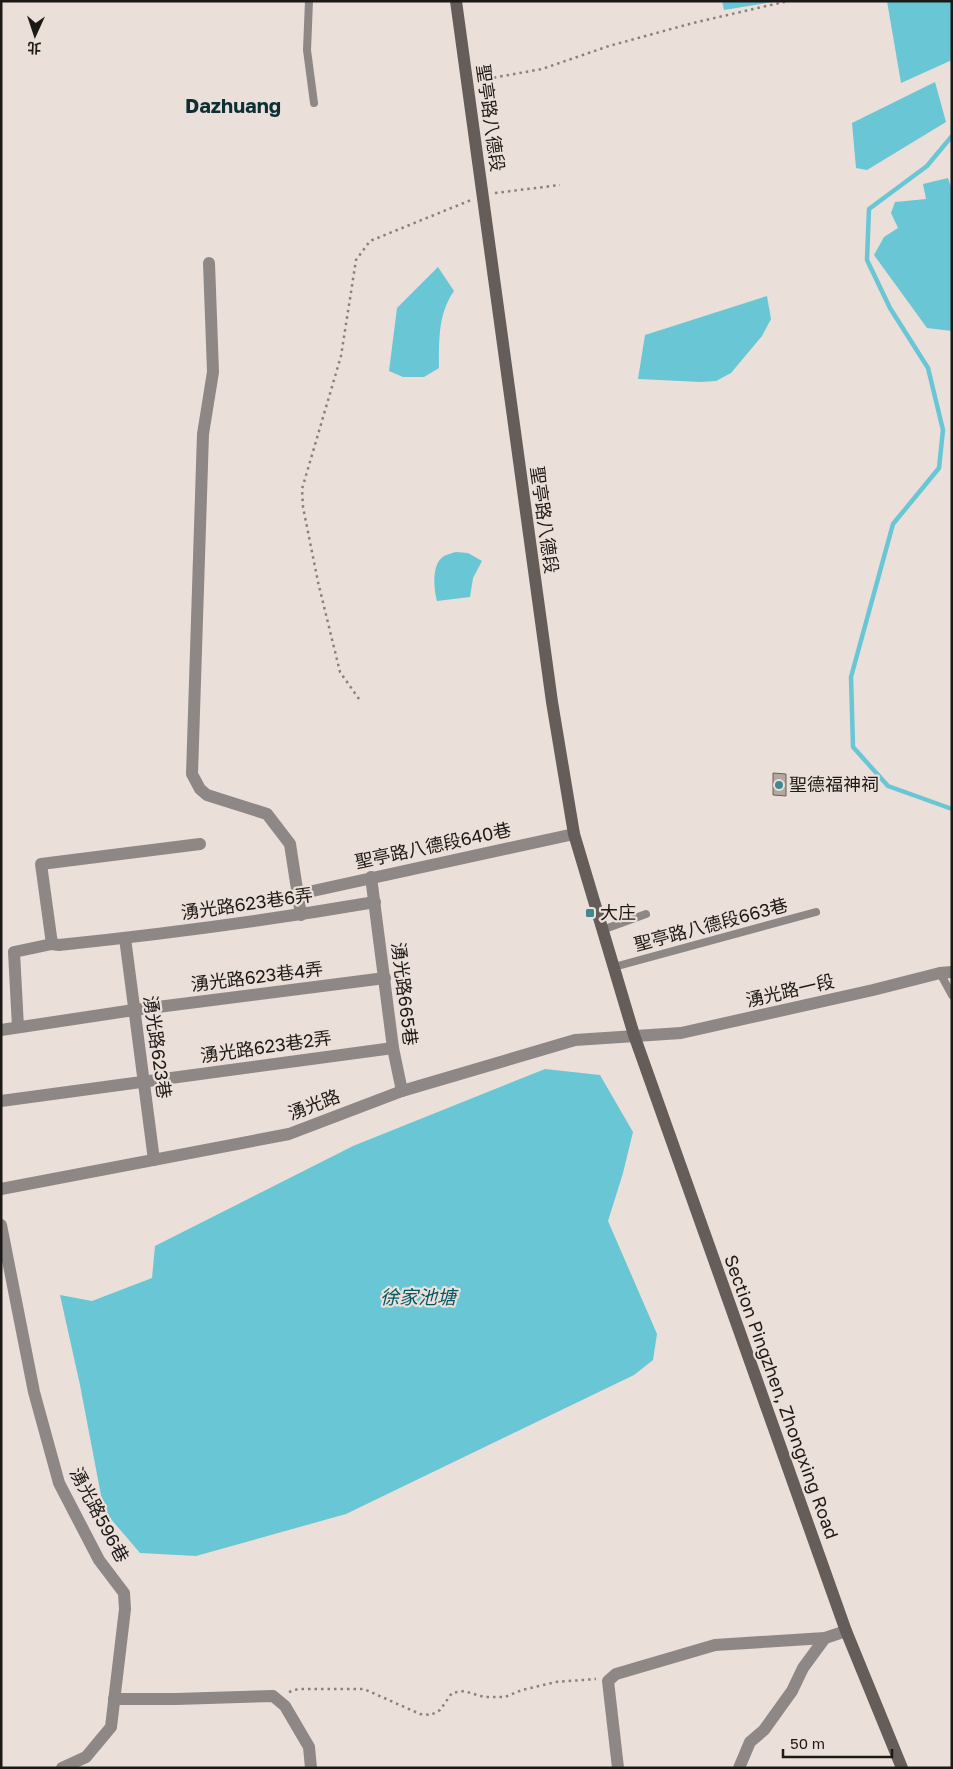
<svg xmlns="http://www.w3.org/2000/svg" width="953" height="1769" font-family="'Golos Text','Noto Sans TC',sans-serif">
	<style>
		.water { fill: #68c6d5 }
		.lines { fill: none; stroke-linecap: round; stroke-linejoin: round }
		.stream { stroke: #68c6d5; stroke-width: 4.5 }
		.building { fill: #b3a7a2; stroke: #695f5a }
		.path { stroke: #8a817d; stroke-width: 2.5; stroke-dasharray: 2.5 4; stroke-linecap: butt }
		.lane { stroke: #8d8885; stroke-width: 8 }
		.street { stroke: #8d8885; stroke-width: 12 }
		.secondary { stroke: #645d5a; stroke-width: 12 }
		.poi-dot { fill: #428893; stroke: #ebdfd9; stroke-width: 2 }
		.labels { text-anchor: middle; stroke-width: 4.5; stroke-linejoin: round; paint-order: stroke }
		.street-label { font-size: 18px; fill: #1d1916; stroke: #ebdfd9 }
		.poi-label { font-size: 18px; fill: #1d1916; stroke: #ebdfd9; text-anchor: start }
		.water-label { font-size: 19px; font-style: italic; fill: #005762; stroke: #ebdfd9 }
		.quarter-label { font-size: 20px; font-weight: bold; fill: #0e3035; stroke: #ebdfd9 }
	</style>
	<rect width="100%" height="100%" fill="#ebdfd9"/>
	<!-- water -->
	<g class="water">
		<polygon points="722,1 779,1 724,10"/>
		<polygon points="887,1 952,1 952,60 901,83"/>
		<polygon points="935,82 946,122 867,170 856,168 852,123"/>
		<polygon points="948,178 952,190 952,331 927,328 874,255 884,237 898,228 891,213 895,202 926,199 923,184"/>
		<path d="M438,267L454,291C438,314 439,340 439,368L424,377H403L389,371L397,308Z"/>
		<polygon points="767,296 771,319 762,336 731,373 716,381 701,382 638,379 645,335"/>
		<path d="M456,552L468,553L482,561L473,578L470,597L437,601C434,589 431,564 444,556C448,554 452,553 456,552Z"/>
		<polygon points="545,1069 600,1075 633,1132 623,1173 608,1221 657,1334 653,1360 634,1375 346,1514 196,1556 140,1553 104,1511 80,1385 60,1295 92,1301 152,1278 155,1246 353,1146"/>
	</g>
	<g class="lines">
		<!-- stream -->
		<polyline class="stream" points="952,136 927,166 869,209 867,260 890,308 928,368 943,430 939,468 893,524 851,677 853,747 888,786 952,809"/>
	</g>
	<!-- building -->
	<polygon class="building" points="773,773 786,774 786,796 773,795"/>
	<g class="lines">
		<!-- path -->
		<g class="path">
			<polyline points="481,80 542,69 609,46 693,23 788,1"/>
			<polyline points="495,193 560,185"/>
			<polyline points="359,699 340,672 318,582 303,507 302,489 341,356 356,260 370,241 471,200"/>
			<polyline points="289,1692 298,1689 364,1689 420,1714 431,1715 440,1710 452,1693 464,1691 484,1697 505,1697 522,1690 556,1682 596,1679"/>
		</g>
		<!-- lane -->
		<g class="lane">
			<polyline points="309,1 307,50 314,103"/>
			<polyline points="602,930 646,914"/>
			<polyline points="614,967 816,912"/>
			<polyline points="940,973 952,995"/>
		</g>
		<!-- street -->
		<g class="street">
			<polyline points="209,263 213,372 203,434 192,774 200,789 207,795 267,814 290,844 301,915"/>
			<polyline points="371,877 393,1048 402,1091"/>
			<polyline points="299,894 574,834"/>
			<polyline points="125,938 154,1160"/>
			<polyline points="52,944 41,864 200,844"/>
			<path d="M18,1027L14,952L52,944L59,945C165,934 270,920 375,902"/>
			<polyline points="1,1030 134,1010 385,978"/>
			<polyline points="1,1101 393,1048"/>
			<polyline points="1,1189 289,1134 402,1091 575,1040 681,1033 873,990 940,973 952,972"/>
			<polyline points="1,1225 34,1392 59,1483 99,1560 124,1593 125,1609 111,1727 86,1757 62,1768"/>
			<polyline points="114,1699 176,1699 273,1696 285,1706 309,1747 311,1768"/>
			<polyline points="618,1768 608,1681 616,1674 715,1645 825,1638 846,1631"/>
			<polyline points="739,1768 750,1742 764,1730 792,1691 803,1668 825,1638"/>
		</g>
		<!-- secondary -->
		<polyline class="secondary" points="456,1 552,702 574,834 634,1035 846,1631 902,1768"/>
	</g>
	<!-- markers -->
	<g class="poi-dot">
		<circle cx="779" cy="785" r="5"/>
		<rect x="585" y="908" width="10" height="10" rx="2.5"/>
	</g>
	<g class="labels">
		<!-- street labels -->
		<g class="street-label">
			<text transform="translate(490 118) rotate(82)" y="6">聖亭路八德段</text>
			<text transform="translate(544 520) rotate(82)" y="6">聖亭路八德段</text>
			<text transform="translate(433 846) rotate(-12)" y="6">聖亭路八德段640巷</text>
			<text transform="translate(247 904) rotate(-8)" y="6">湧光路623巷6弄</text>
			<text transform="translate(711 925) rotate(-15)" y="6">聖亭路八德段663巷</text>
			<text transform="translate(257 977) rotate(-7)" y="6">湧光路623巷4弄</text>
			<text transform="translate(790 991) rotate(-13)" y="6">湧光路一段</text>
			<text transform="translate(404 994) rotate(83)" y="6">湧光路665巷</text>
			<text transform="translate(157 1047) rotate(82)" y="6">湧光路623巷</text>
			<text transform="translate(266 1047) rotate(-8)" y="6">湧光路623巷2弄</text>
			<text transform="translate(314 1105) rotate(-21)" y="6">湧光路</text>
			<text transform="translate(781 1397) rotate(70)" y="6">Section Pingzhen, Zhongxing Road</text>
			<text transform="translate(99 1515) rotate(62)" y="6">湧光路596巷</text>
		</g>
		<!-- poi labels -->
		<g class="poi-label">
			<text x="789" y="791">聖德福神祠</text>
			<text x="600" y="919">大庄</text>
		</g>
		<!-- water labels -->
		<g class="water-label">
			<text x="418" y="1304">徐家池塘</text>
		</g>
		<!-- quarter labels -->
		<g class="quarter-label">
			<text x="233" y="113">Dazhuang</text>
		</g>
	</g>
	<!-- border -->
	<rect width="953" height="1769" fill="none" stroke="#1d1916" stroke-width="5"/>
	<!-- north arrow -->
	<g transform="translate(35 35) rotate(183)" stroke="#ebdfd9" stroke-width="4" paint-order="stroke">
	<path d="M0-4L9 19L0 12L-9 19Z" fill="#1d1916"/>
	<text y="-8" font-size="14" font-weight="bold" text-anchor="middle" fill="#1d1916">北</text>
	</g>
	<!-- scale -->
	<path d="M783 1749v8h109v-8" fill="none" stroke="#1d1916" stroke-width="2.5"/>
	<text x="790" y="1749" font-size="15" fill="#1d1916" stroke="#ebdfd9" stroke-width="4" paint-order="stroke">50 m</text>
</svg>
